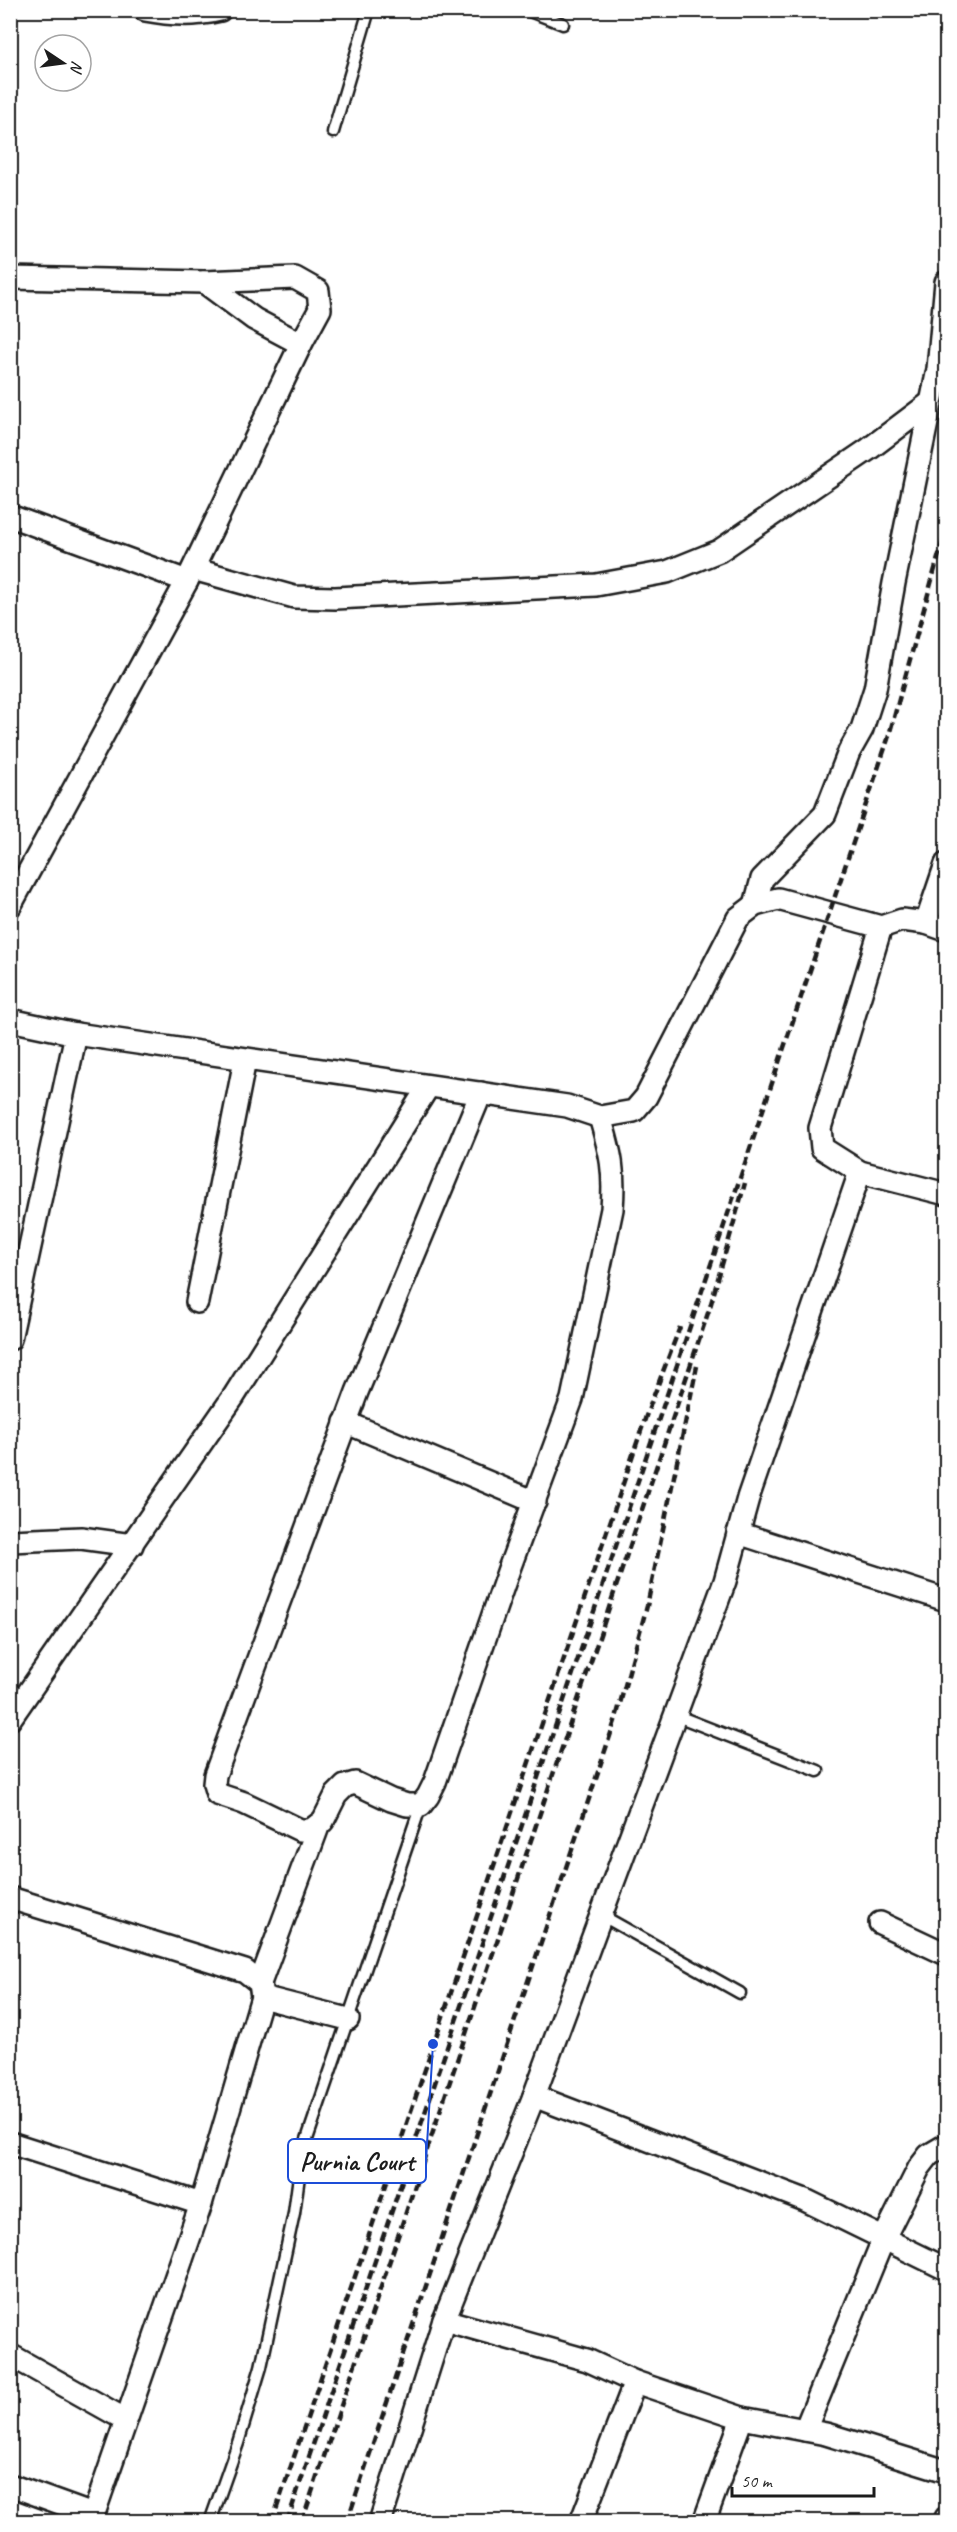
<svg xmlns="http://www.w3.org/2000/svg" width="957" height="2532" font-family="Caveat,sans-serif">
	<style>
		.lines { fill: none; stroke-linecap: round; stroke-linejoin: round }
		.service-casing { stroke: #1c1c1c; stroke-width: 15 }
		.minor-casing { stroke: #1c1c1c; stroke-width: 26 }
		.service { stroke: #fff; stroke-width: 10 }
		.minor { stroke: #fff; stroke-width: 21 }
		.rail { stroke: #1c1c1c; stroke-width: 4.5; stroke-dasharray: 9 4.5; stroke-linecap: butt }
		.leader { fill: none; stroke: #1d4ed8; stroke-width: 2 }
		.callout-dot { fill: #1d4ed8; stroke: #fff; stroke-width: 2 }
		.callout { fill: #fff; stroke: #1d4ed8; stroke-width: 2 }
		.callout-label { font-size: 26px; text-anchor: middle; font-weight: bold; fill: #1c1c1c }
	</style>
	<rect width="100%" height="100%" fill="#fff"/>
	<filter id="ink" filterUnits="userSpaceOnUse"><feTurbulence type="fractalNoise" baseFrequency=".0167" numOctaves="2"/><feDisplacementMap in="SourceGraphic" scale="12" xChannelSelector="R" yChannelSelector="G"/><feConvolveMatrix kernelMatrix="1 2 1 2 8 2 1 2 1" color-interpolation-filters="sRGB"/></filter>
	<g filter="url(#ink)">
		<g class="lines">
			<defs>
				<g id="service">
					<polyline points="527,10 563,24"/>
					<polyline points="333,132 369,10"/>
					<polyline points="675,1715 818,1771"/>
					<polyline points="601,1915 740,1993"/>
					<polyline points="210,2522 238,2443 261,2367 294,2213 302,2154 421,1805"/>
				</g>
				<g id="minor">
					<path d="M145,10C172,15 194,16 220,10"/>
					<polyline points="10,278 204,282 295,278 318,291 320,309 301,344 187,581 10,906"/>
					<polyline points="204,282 254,319 301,344"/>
					<polyline points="10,516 187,581"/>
					<polyline points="193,569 294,597 335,598 596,585 667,572 719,551 869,449 930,403"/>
					<polyline points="755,905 762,879 825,814 849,752 862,729 875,689 894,583 938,369 946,282"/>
					<polyline points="926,923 946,864"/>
					<polyline points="881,927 820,1128 822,1148 860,1172 946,1194"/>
					<polyline points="10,1020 76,1034 567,1106 600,1117 634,1111 646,1097 738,918 755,905 778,899 881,927 902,920 926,923 946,930"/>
					<path d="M481,1093L357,1392L215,1775L214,1784L217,1794L244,1803L300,1830H311L323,1821L336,1795L345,1786L355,1783L391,1800L407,1805H421L428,1796L435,1782L509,1569L572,1399L612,1209C615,1171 611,1154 600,1117"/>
					<polyline points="197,1302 245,1060"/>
					<polyline points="10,1339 76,1034"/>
					<polyline points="345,1422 535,1502"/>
					<polyline points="738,1533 946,1600"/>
					<polyline points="10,1541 81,1538 132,1545"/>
					<polyline points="10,1719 234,1396 428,1087"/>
					<polyline points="10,1898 245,1971 260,1983 262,1997 201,2204 91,2522"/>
					<polyline points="880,1923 946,1954"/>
					<polyline points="260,1983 319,1824"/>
					<polyline points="262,1997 348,2019"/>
					<polyline points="534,2096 805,2200 946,2269"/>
					<polyline points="10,2143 201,2204"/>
					<polyline points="444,2320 587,2360 635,2382 742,2418 826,2434 946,2471"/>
					<polyline points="10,2355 126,2420"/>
					<polyline points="805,2430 883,2240 919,2168 929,2155 946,2145"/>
					<polyline points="10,2485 93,2515"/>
					<polyline points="380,2522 444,2320 534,2096 725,1581 748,1498 860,1172"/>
					<polyline points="581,2522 635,2382"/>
					<polyline points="704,2522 742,2418"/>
					<polyline points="945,2522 946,2518"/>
				</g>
			</defs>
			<!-- service casing -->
			<use href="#service" class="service-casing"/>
			<!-- minor casing -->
			<use href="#minor" class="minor-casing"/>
			<!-- service -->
			<use href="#service" class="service"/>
			<!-- minor -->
			<use href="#minor" class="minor"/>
			<!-- rail -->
			<g class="rail">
				<polyline points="272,2522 646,1416 680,1327"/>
				<polyline points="287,2522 888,739 946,529"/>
				<polyline points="302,2522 710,1307 745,1183"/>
				<polyline points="347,2522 616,1718 647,1606 697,1366"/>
			</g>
		</g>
	</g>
	<!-- callouts -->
	<path class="leader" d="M433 2044L426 2161"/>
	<circle class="callout-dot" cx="433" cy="2044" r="6"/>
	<rect class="callout" x="288" y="2139" width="138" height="44" rx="6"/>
	<g class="callout-label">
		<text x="357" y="2170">Purnia Court</text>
	</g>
	<!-- margin -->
	<rect width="957" height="2532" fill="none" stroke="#fff" stroke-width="36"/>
	<rect x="18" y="18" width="921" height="2496" fill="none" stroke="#1c1c1c" stroke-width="2" filter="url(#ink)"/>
	<!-- north arrow -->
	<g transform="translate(63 63) rotate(103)"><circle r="28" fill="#ffffff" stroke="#a4a4a4" stroke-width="1.5"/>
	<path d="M0-4.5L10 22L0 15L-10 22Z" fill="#1c1c1c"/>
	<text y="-9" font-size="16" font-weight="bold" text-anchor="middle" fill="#1c1c1c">N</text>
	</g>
	<!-- scale -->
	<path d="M732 2487v9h142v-9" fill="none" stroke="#1c1c1c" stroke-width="3"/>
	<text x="741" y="2487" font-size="18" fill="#1c1c1c" stroke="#ffffff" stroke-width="4.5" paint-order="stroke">50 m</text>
</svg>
